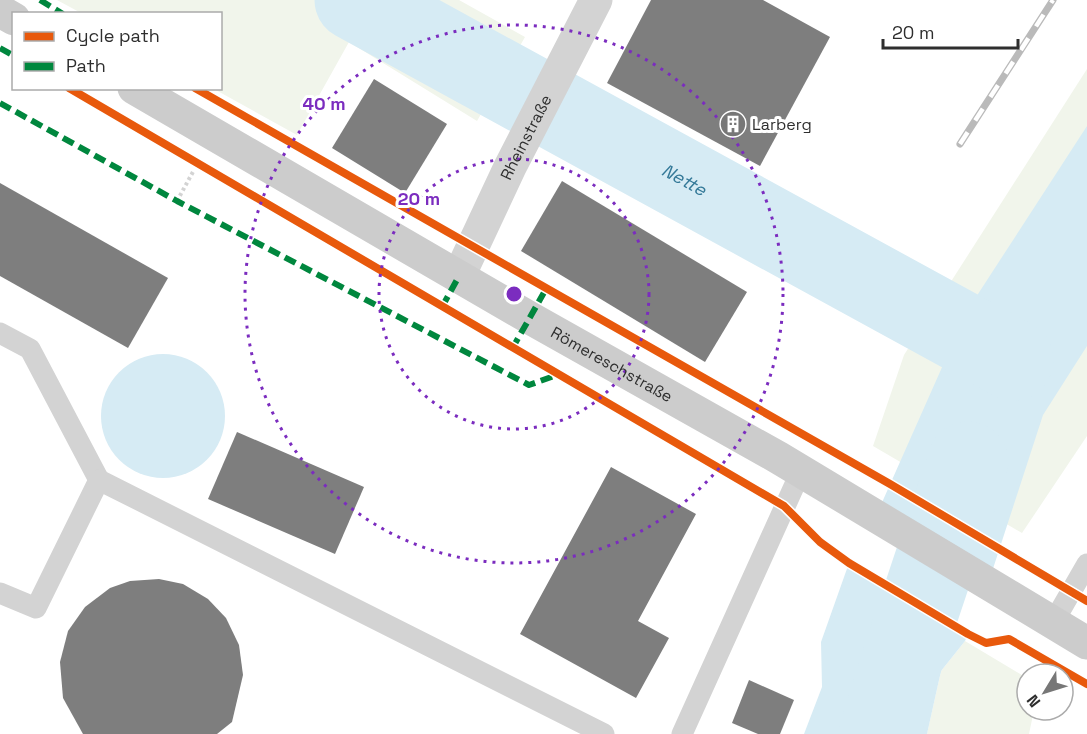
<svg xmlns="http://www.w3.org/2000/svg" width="1087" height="734" font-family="'Space Grotesk',sans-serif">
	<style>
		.green { fill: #f1f5eb }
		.water { fill: #d6ebf4 }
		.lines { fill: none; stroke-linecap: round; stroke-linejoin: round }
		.river { stroke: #d6ebf4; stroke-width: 81 }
		.building { fill: #7e7e7e }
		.path { stroke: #d3d3d3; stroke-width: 4; stroke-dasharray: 3 3; stroke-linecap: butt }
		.lane { stroke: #d3d3d3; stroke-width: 21 }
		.street { stroke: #d3d3d3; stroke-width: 33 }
		.secondary { stroke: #ccc; stroke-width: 33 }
		.rail-casing { stroke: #bababa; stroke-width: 7 }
		.rail { stroke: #fff; stroke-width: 4.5; stroke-dasharray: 14; stroke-linecap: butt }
		.quiet { stroke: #00873e; stroke-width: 6; stroke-dasharray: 12 6; stroke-linecap: butt }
		.cycleway-casing { stroke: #fff; stroke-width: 11 }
		.cycleway { stroke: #e8590c; stroke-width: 8 }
		.ring { fill: none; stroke: #7b2cbf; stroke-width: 3; stroke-dasharray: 3 6 }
		.labels { text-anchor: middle; stroke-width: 6; stroke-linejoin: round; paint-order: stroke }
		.poi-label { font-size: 16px; fill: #2e2e2e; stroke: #fff; text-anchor: start }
		.street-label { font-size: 16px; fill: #2e2e2e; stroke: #fff }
		.water-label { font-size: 18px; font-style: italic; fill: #347998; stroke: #fff }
		.centre { fill: #7b2cbf; stroke: #fff; stroke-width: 3 }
		.ring-label { font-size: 18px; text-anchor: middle; font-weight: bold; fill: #7b2cbf; stroke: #fff; stroke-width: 6; stroke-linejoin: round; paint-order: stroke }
	</style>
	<rect width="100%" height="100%" fill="#fff"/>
	<!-- green -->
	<g class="green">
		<polygon points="57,0 459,0 525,37 477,121 349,42 297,135 214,89 220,88 220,14 81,13"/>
		<polygon points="1087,69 1087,436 1022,533 873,446 904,355"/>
		<polygon points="965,641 1027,678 1027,710 1034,710 1029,734 927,734 941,671"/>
	</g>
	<!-- water -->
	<g class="water">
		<polygon points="1087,126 1087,346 1043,415 988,584 876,516 967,311"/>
		<circle cx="163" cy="416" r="62"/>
		<polygon points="849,563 968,634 965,641 941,671 927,734 804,734 822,687 821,642"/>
	</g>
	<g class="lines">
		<!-- river -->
		<g class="river">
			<path id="s1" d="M355,0L1013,360"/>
			<polyline points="879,734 904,654 968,462"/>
		</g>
	</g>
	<!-- building -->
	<g class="building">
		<polygon points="651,0 763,0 830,37 760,166 607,83"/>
		<polygon points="374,79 447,124 405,193 332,148"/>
		<polygon points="562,181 747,292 705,362 521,251"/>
		<polygon points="0,183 168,278 128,348 0,276"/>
		<polygon points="237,432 364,487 335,554 208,499"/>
		<polygon points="611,467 696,514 638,621 669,638 636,698 520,634"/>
		<polygon points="159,579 183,584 208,599 226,618 239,645 243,675 232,722 217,734 83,734 63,698 60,662 68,631 85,607 110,588 130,581"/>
		<polygon points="749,680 794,700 780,734 758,734 732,723"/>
	</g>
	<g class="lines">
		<!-- path -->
		<polyline class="path" points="177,201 194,170"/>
		<!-- lane -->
		<g class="lane">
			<polyline points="0,333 30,349 99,480"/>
			<polyline points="0,593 36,608 99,480 604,734"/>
			<polyline points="1053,623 1087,564"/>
			<polyline points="682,734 801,471"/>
		</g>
		<!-- street -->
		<path class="street" id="s2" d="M459,276L510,167L596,0"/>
		<!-- secondary -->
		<g class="secondary">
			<polyline points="0,11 14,19"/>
			<path id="s3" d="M134,88L530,318L779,458L1087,643"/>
		</g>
		<defs>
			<polyline id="rail" points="960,144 1053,0"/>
		</defs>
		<!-- rail casing -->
		<use href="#rail" class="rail-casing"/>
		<!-- rail -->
		<use href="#rail" class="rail"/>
		<!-- quiet -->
		<g class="quiet">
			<polyline points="40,0 63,14"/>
			<polyline points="0,48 14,56"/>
			<polyline points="0,103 177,201 529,385 557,375"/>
			<polyline points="442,307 459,276"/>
			<polyline points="512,349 546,289"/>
		</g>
		<defs>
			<g id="cycleway">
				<polyline points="69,88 784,506 820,542 849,563 968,634 986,643 1009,639 1087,684"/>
				<polyline points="195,88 890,484 1087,601"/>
			</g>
		</defs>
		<!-- cycleway casing -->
		<use href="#cycleway" class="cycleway-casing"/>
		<!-- cycleway -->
		<use href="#cycleway" class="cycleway"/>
	</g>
	<!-- distance rings -->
	<g class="ring">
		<circle cx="514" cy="294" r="135"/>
		<circle cx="514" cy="294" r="269"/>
	</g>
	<!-- icons -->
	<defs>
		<symbol id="building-disc" viewBox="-11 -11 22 22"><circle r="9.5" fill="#777" stroke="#fff"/><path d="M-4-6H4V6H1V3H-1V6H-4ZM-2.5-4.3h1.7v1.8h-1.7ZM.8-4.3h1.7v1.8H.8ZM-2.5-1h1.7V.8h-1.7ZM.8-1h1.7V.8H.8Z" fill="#fff"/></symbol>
	</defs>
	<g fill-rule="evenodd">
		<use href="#building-disc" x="718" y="109" width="30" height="30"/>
	</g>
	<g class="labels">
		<!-- poi labels -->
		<g class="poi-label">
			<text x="752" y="130">Larberg</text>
		</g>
		<!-- street labels -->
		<g class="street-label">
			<text dy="6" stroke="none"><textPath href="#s2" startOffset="154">Rheinstraße</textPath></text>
			<text dy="6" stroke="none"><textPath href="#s3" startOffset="552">Römereschstraße</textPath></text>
		</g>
		<!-- water labels -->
		<g class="water-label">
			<text dy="6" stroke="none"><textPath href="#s1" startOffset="375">Nette</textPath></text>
		</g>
	</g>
	<circle cx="514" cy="294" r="9" class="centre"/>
	<g class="ring-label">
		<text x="324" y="110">40 m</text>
		<text x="419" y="205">20 m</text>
	</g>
	<!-- legend -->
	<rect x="12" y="12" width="210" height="78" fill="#ffffff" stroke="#ababab" stroke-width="1.5"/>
	<rect x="24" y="32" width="30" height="9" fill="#e8590c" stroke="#ababab" stroke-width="1.5"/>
	<text x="66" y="42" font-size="18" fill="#2e2e2e">Cycle path</text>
	<rect x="24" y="62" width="30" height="9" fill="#00873e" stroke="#ababab" stroke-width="1.5"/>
	<text x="66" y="72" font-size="18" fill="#2e2e2e">Path</text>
	<!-- north arrow -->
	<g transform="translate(1045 692) rotate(232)"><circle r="28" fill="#ffffff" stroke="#ababab" stroke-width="1.5"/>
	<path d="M0-4.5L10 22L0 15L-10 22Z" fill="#777777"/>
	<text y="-9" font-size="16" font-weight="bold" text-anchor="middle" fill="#2e2e2e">N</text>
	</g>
	<!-- scale -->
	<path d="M883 39v9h135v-9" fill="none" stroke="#2e2e2e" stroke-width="3"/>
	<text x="892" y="39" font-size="18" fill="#2e2e2e" stroke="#ffffff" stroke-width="4.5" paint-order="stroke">20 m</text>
</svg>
